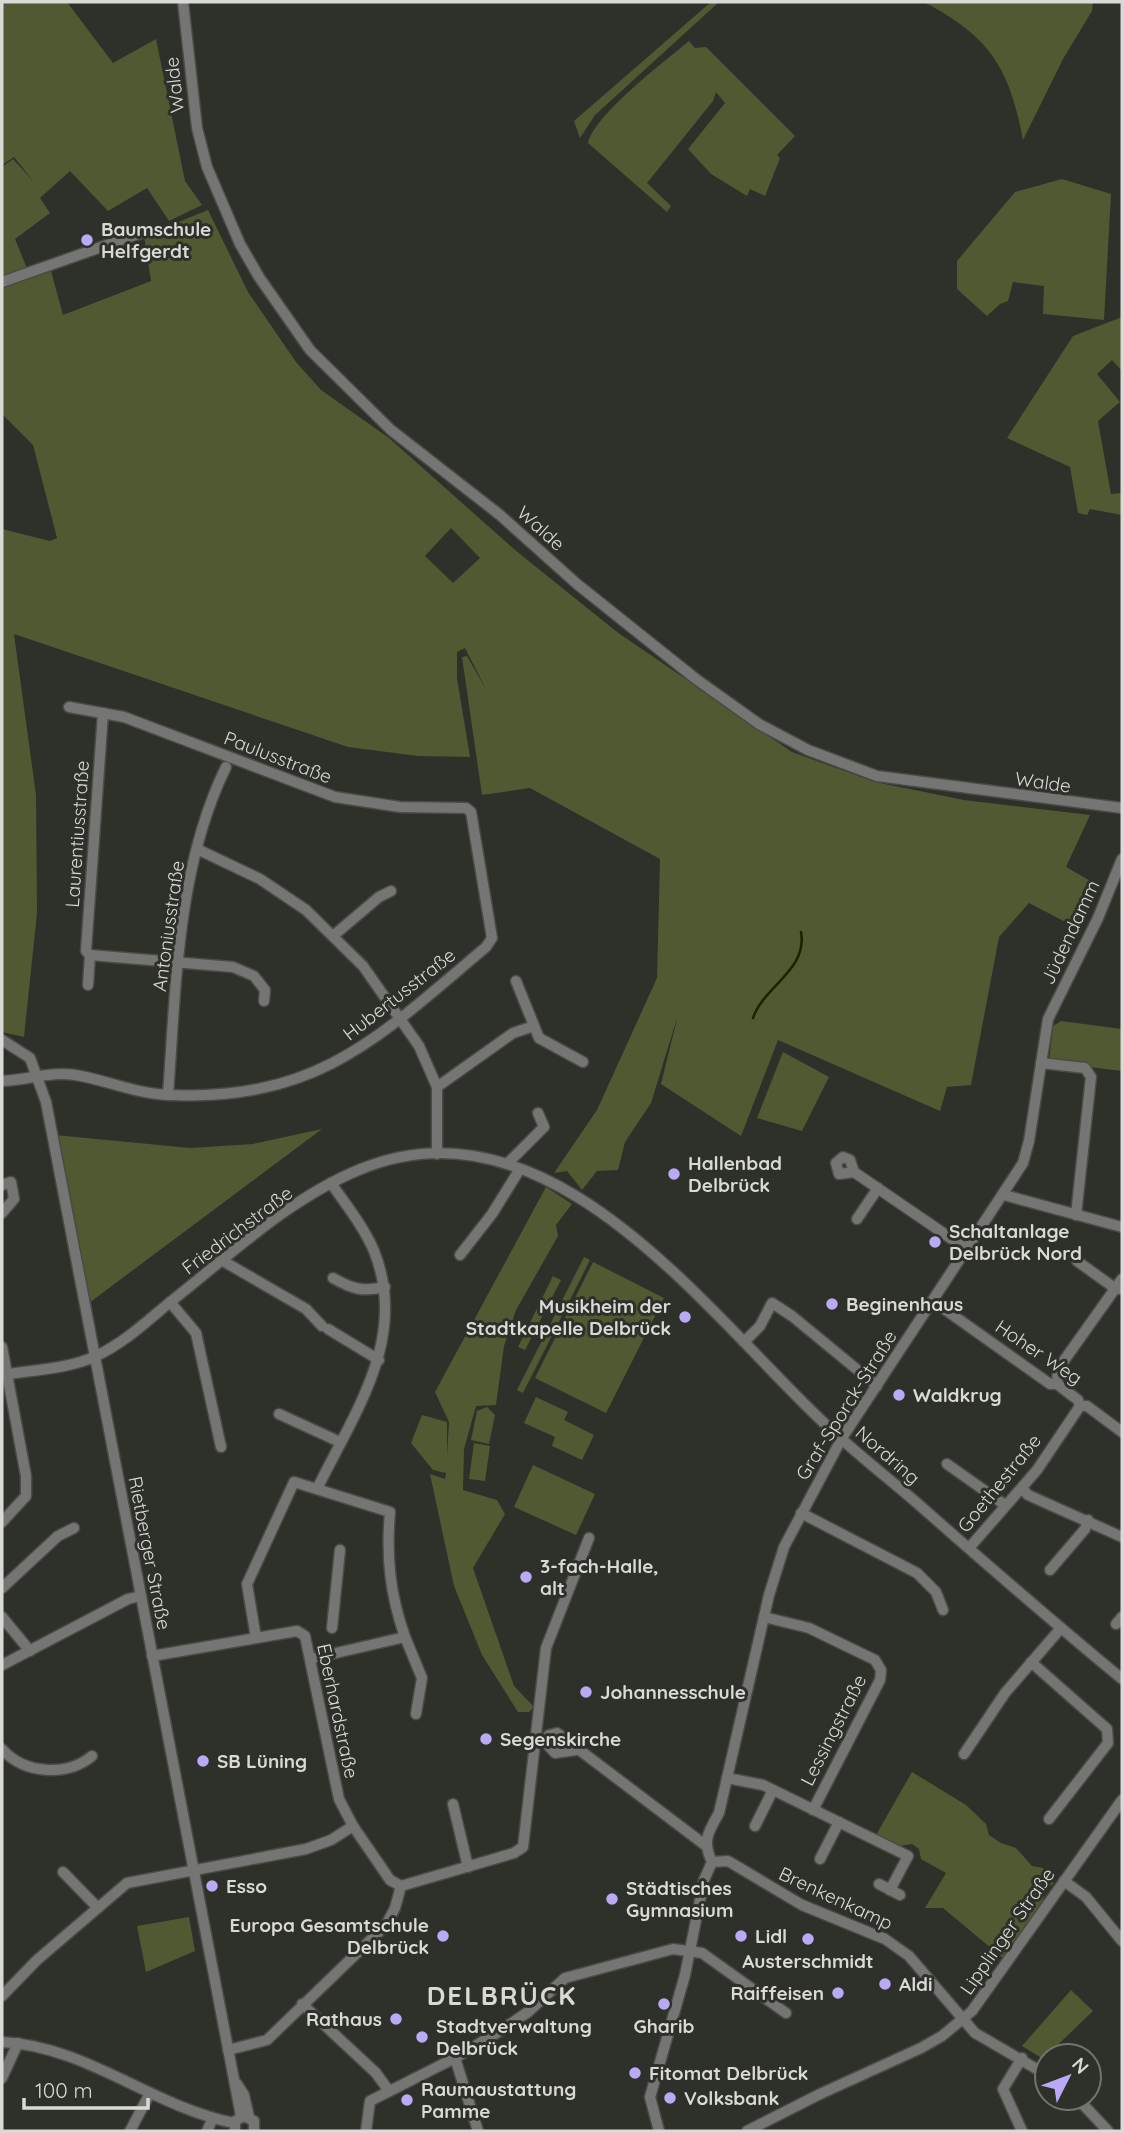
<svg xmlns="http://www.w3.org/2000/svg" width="1124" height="2133" font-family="Quicksand,sans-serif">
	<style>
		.green { fill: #515933; fill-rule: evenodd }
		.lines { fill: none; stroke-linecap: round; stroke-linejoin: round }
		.stream { stroke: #1c2102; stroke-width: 2.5 }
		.street-casing { stroke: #494b46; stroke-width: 13 }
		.street { stroke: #757673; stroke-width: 10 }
		.poi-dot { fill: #baaaf6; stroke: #2e302a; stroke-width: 2.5 }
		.labels { text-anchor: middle; stroke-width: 6; stroke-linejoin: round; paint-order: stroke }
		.street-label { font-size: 19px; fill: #d9dad6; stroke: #2e302a }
		.poi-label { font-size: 19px; font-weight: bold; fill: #d9dad6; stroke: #2e302a; text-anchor: start }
		.district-label { font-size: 26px; font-weight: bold; letter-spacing: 2px; fill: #d9dad6; stroke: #2e302a }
	</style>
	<rect width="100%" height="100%" fill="#2e302a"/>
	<!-- green -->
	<g class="green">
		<polygon points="2,2 67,2 113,63 156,39 185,181 202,205 169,221 147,188 108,211 70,171 40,198 50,213 15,239 28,271 2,279 2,167 13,159 34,182 14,157 2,165"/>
		<polygon points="711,2 719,2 595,115 580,138 574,121"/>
		<path d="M924,2H1093L1092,11L1063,59L1023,140C1009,67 990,37 924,2Z"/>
		<path d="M689,41L695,48L706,47L795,136L777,155L780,158L765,196L750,189L747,196L711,174L688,149L725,103L716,92L713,101L647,183L671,206L667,212L588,143C595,114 664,62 689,41Z"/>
		<polygon points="1062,179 1111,194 1104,320 1043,314 1044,286 1013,282 1008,301 1000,304 987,316 957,289 957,261 1015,192"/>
		<path d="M208,210L248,292L296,362L321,390L389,438L515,550L617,632L792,752L875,782L964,800L1090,815L1066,867L1099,886L1079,929L1029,903L999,937L971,1085L947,1087L940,1111L778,1040L741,1136L661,1084L678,1015L651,1103L625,1142L618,1170L597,1171L582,1190L567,1171L554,1173L597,1110L657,978L660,859L530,788L482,795L462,657L467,656L487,691L465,648L457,652V678L470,757L418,756L348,747L14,634L36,795L37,913L24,1037L2,1032V529L50,541L57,538L33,445L2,414V288L51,271L63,315L151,281L144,236ZM451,528L480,558L453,583L425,556Z"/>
		<polygon points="1122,317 1122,371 1112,360 1097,374 1120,402 1098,421 1111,494 1122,493 1122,515 1090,509 1087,515 1078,513 1070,467 1007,438 1073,336"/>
		<polygon points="1061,1021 1122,1029 1122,1071 1049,1062 1053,1026"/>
		<polygon points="783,1052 829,1077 802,1131 757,1118"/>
		<polygon points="322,1129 89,1303 55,1135 190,1148 253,1144"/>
		<polygon points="546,1187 572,1204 556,1225 558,1236 516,1310 504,1346 496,1405 476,1406 464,1449 463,1490 497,1500 505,1514 473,1568 514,1686 534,1707 529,1712 518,1712 482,1655 454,1586 430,1474 445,1479 446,1473 433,1470 411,1443 422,1415 447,1422 447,1456 449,1422 435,1392"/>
		<polygon points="584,1257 590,1260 523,1393 517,1390"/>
		<polygon points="593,1262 664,1298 606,1413 535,1378"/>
		<polygon points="553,1276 561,1280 525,1350 518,1347"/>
		<polygon points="536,1397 568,1412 564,1420 594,1435 582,1460 552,1446 555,1437 524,1423"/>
		<polygon points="487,1407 495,1415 489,1444 471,1440 477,1411"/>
		<polygon points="474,1443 490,1446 485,1481 469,1479"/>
		<polygon points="533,1465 595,1494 576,1535 514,1507"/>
		<polygon points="912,1772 966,1805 986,1824 989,1835 1001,1843 1016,1848 1032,1866 1043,1868 1054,1878 1053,1884 1046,1889 1043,1900 1004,1959 943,1908 925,1908 946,1873 921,1859 919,1849 912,1844 899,1846 876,1835"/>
		<polygon points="189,1917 195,1951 146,1972 137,1926"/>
		<polygon points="1071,1990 1093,2011 1043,2059 1022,2046"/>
	</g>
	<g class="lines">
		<!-- stream -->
		<path class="stream" d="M753,1018C763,987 808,970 801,932"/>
		<defs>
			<g id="street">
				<polyline points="183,2 197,128 207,167 240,244 259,277 310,350 391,430 500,515 577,584 696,679 759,724 808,750 877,776 1122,808"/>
				<polyline points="2,282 141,233"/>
				<polyline points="197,849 260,879 306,910 363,966 419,1046 437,1087 437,1154"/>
				<polyline points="333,936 379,897 391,891"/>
				<polyline points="90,955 233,967 254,976 265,990 264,1001"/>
				<polyline points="516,981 539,1038 583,1062"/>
				<polyline points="88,985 90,955 86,951 103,713"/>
				<polyline points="2,1040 30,1058 46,1102 241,2116"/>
				<polyline points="1041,1063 1085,1068 1091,1077 1076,1215"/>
				<path d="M2,1081C29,1080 53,1070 81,1076C111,1082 138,1094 169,1095C319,1101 379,1037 486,947L492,938L471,812L466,808L400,807L335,797L124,717L69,707"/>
				<polyline points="437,1087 513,1033 534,1026"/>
				<path d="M168,1095C176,986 177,867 226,767"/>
				<polyline points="507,1164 544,1127 538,1113"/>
				<polyline points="854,1172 839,1174 836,1163 843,1157 850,1160 854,1172 968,1250"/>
				<polyline points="2,1185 11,1182 14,1199 2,1213"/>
				<polyline points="1004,1195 1122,1227"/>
				<polyline points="857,1219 878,1188"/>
				<polyline points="460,1255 492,1214 520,1169"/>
				<polyline points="223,1261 306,1309 322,1326"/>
				<polyline points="1077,1261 1116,1289 1120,1289"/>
				<path d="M333,1278C352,1289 363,1292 385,1287"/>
				<polyline points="933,1301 1050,1384 1057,1384 1078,1400 1080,1406 1087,1406 1122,1432"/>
				<polyline points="170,1302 196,1333 221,1447"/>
				<polyline points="328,1329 379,1360"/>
				<polyline points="744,1342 760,1326 772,1303 792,1316 877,1386"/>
				<polyline points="2,1347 26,1476 26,1496 2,1522"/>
				<path d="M2,1375C32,1370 69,1369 96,1356C124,1343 146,1322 169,1303C229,1256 289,1198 361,1169C549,1092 706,1312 823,1422C853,1451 886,1476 917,1503C985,1563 1053,1622 1122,1679"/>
				<polyline points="1057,1384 1058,1369 1122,1279"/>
				<polyline points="279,1414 340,1442"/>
				<polyline points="947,1464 1005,1505"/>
				<polyline points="1022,1488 1028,1495 1122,1537"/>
				<path d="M317,1489C354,1413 409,1338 374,1251C364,1227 346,1205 331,1183"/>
				<polyline points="801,1513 917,1573 936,1592 943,1610"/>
				<polyline points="969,1548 1037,1470 1080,1406"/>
				<polyline points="1050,1570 1085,1529 1088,1520"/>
				<polyline points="2,1588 58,1536 74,1528"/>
				<polyline points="2,1617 30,1651"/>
				<polyline points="764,1617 809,1628 875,1660 881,1670 880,1680 813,1810"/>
				<polyline points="1116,1624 1122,1617"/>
				<polyline points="332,1628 340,1550"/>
				<polyline points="405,1637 422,1678 416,1714"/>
				<path d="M256,1638L247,1584L294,1482L390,1512C386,1557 390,1594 405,1637L310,1659"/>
				<polyline points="152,1656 297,1631 305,1636 339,1799 353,1826 390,1880 401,1886"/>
				<polyline points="1031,1662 1107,1729 1108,1743 1049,1819"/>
				<polyline points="2,1665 128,1599 141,1596"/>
				<polyline points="545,1742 549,1735 557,1733 705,1845"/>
				<polyline points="545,1742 555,1753 576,1750"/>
				<path d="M2,1749C24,1774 67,1777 92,1756"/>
				<polyline points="964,1754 1005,1693 1061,1628"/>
				<polyline points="727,1778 763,1785 908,1856 890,1890"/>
				<polyline points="453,1804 468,1867"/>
				<polyline points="755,1826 773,1790"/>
				<polyline points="820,1859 839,1822"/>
				<path d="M712,1862C702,1841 708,1832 719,1813L769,1595L784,1547L842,1438L1023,1163L1029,1141L1048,1019L1098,918L1122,859"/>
				<polyline points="712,1862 728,1861 802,1905 885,1939 909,1956 975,2033 1047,2075"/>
				<polyline points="63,1872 98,1908"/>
				<polyline points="1064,1881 1086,1897 1122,1941"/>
				<polyline points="879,1884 900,1895"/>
				<polyline points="2,1996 37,1960 127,1883 306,1849 331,1840 353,1826"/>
				<polyline points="302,2004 376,2073 389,2091"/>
				<path d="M2,2042C86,2046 153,2107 234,2123"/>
				<polyline points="228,2050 267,2040 386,1925 395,1908 401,1886 514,1853 523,1847 546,1648 589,1538"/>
				<polyline points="455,2058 478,2131"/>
				<polyline points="2,2078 18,2043"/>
				<polyline points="237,2084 244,2095 249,2117"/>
				<polyline points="1077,2098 1108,2131"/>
				<polyline points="130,2131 149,2095"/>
				<polyline points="207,2131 212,2120"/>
				<polyline points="235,2131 235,2121 244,2116 254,2121 254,2131"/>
				<polyline points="366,2131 370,2101 455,2058 500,2031 528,2012 565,1978 673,1949 702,1953 786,2013"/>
				<polyline points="659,2131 650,2097 685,1975 704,1880 712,1862"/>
				<polyline points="747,2131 820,2094 921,2048 942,2036 972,2011 1122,1800"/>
				<polyline points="1022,2131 1003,2089 1022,2058"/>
			</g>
		</defs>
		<!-- street casing -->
		<use href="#street" class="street-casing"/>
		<!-- street -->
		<use href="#street" class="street"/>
	</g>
	<!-- markers -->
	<g class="poi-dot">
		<circle cx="87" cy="240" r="7"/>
		<circle cx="674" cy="1174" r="7"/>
		<circle cx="935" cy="1242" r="7"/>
		<circle cx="832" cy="1304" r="7"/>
		<circle cx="685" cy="1317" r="7"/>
		<circle cx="899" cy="1395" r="7"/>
		<circle cx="526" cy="1577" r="7"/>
		<circle cx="586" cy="1692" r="7"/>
		<circle cx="486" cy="1739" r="7"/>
		<circle cx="203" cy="1761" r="7"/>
		<circle cx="212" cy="1886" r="7"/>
		<circle cx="612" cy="1899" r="7"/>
		<circle cx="443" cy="1936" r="7"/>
		<circle cx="741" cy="1936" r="7"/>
		<circle cx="808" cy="1939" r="7"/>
		<circle cx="885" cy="1984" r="7"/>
		<circle cx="838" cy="1993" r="7"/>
		<circle cx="664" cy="2004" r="7"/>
		<circle cx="396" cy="2019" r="7"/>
		<circle cx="422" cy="2037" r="7"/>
		<circle cx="635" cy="2073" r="7"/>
		<circle cx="670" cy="2098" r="7"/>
		<circle cx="407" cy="2100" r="7"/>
	</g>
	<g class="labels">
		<!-- street labels -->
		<g class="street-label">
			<text transform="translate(174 85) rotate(-96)" y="7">Walde</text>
			<text transform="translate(541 528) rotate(42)" y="7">Walde</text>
			<text transform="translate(278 757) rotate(21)" y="7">Paulusstraße</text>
			<text transform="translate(1043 782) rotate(8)" y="7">Walde</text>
			<text transform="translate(77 834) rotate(-86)" y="7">Laurentiusstraße</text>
			<text transform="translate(168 926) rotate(-82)" y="7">Antoniusstraße</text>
			<text transform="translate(1070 932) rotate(-65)" y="7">Jüdendamm</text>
			<text transform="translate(399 994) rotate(-38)" y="7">Hubertusstraße</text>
			<text transform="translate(237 1230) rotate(-37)" y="7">Friedrichstraße</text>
			<text transform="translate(1039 1352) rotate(34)" y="7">Hoher Weg</text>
			<text transform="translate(846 1405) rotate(-58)" y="7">Graf-Sporck-Straße</text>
			<text transform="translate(888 1455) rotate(41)" y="7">Nordring</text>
			<text transform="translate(999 1483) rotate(-51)" y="7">Goethestraße</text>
			<text transform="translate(150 1553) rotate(79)" y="7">Rietberger Straße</text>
			<text transform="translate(338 1711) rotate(78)" y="7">Eberhardstraße</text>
			<text transform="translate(833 1730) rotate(-63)" y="7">Lessingstraße</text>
			<text transform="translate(836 1898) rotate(25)" y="7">Brenkenkamp</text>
			<text transform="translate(1007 1931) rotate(-55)" y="7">Lipplinger Straße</text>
		</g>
		<!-- poi labels -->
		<g class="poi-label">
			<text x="101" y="236">Baumschule<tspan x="101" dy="22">Helfgerdt</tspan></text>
			<text x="688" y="1170">Hallenbad<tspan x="688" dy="22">Delbrück</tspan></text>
			<text x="949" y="1238">Schaltanlage<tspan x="949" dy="22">Delbrück Nord</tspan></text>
			<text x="846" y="1311">Beginenhaus</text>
			<text x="671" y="1313" text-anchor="end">Musikheim der<tspan x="671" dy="22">Stadtkapelle Delbrück</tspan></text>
			<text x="913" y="1402">Waldkrug</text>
			<text x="540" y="1573">3-fach-Halle,<tspan x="540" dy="22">alt</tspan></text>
			<text x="600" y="1699">Johannesschule</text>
			<text x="500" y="1746">Segenskirche</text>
			<text x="217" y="1768">SB Lüning</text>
			<text x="226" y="1893">Esso</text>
			<text x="626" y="1895">Städtisches<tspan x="626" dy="22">Gymnasium</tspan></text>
			<text x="429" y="1932" text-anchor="end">Europa Gesamtschule<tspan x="429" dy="22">Delbrück</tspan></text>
			<text x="755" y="1943">Lidl</text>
			<text x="808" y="1968" text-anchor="middle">Austerschmidt</text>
			<text x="899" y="1991">Aldi</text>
			<text x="824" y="2000" text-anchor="end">Raiffeisen</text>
			<text x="382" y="2026" text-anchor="end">Rathaus</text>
			<text x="436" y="2033">Stadtverwaltung<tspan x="436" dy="22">Delbrück</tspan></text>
			<text x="664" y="2033" text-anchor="middle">Gharib</text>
			<text x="649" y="2080">Fitomat Delbrück</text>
			<text x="421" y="2096">Raumaustattung<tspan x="421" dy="22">Pamme</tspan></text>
			<text x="684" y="2105">Volksbank</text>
		</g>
		<!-- district labels -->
		<g class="district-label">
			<text x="502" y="2005">DELBRÜCK</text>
		</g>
	</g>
	<!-- border -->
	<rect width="1124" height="2133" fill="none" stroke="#d9dad6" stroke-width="7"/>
	<!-- north arrow -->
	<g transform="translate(1068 2077) rotate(48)"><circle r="33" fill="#2e302a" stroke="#72746f" stroke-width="2"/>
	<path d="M0-5L12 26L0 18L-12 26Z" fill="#baaaf6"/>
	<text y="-10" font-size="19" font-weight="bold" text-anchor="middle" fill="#d9dad6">N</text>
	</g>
	<!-- scale -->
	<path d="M24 2098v10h124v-10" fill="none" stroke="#d9dad6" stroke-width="3.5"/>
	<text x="35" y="2098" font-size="21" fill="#d9dad6" stroke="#2e302a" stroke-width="5" paint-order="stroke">100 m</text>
</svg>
